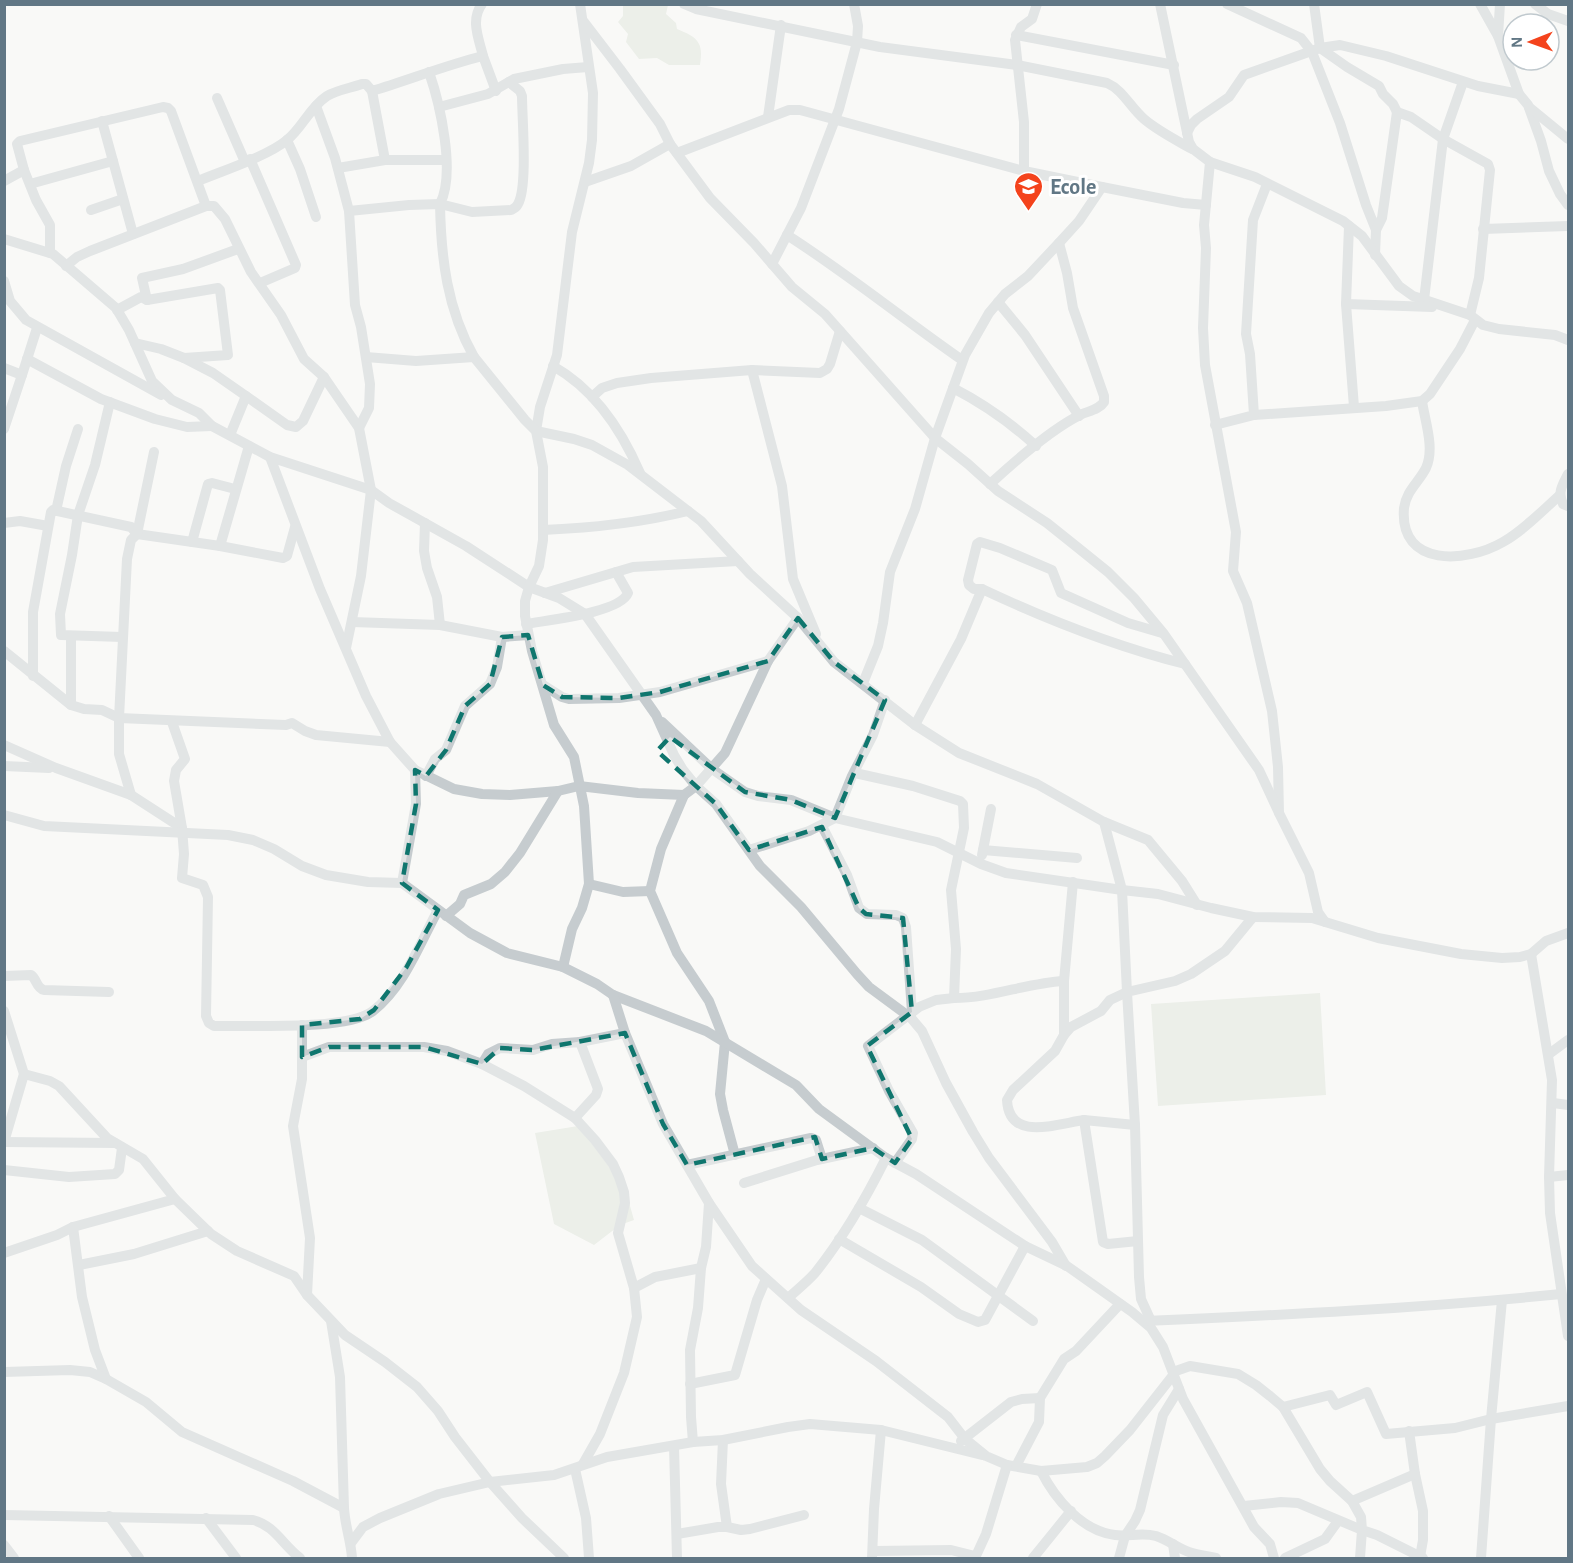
<svg xmlns="http://www.w3.org/2000/svg" width="1573" height="1563" font-family="'Alegreya Sans',sans-serif">
	<style>
		.green { fill: #dbe2d7 }
		.lines { fill: none; stroke-linecap: round; stroke-linejoin: round }
		.minor { stroke: #c6cccf; stroke-width: 10 }
		.marked { fill: none; stroke: #0f766e; stroke-width: 4.5; stroke-dasharray: 12 8; stroke-linejoin: round }
		.labels { text-anchor: middle; stroke-width: 6; stroke-linejoin: round; paint-order: stroke }
		.poi-label { font-size: 22px; font-weight: bold; fill: #617785; stroke: #fff; text-anchor: start }
	</style>
	<rect width="100%" height="100%" fill="#f9f9f7"/>
	<!-- green -->
	<g class="green">
		<path d="M623,5H668L666,14L676,23L677,29C697,37 704,42 700,65H669L657,58L639,59L626,42L628,34L618,22L623,16Z"/>
		<polygon points="1320,993 1326,1095 1158,1106 1151,1004"/>
		<polygon points="578,1126 621,1174 634,1220 620,1225 594,1245 554,1224 535,1133"/>
	</g>
	<g class="lines">
		<!-- minor -->
		<g class="minor">
			<polyline points="580,4 593,93 592,140 589,163 572,232 557,355 540,407 536,431 574,439 592,445 628,465 701,521 750,574 798,618 834,662 915,725 959,753 1037,784 1104,822 1148,840 1182,881 1197,905"/>
			<path d="M684,4L696,9L880,47L1017,65L1107,83C1123,90 1130,107 1144,119C1158,131 1176,140 1192,149"/>
			<polyline points="1037,4 1032,19 1021,27 1015,40 1024,122 1024,171 1102,187"/>
			<polyline points="1160,4 1189,142 1193,149 1210,162 1204,225 1206,248 1203,328 1205,365 1236,532 1233,571 1247,603 1272,711 1278,767 1279,813 1309,873 1318,912 1325,922"/>
			<polyline points="1227,4 1301,38 1312,52 1340,123 1366,205 1376,230 1375,255"/>
			<polyline points="1314,4 1320,48 1347,67 1379,86 1383,94 1393,104 1397,112"/>
			<polyline points="1480,4 1498,36 1519,94 1528,105 1541,141 1549,171 1560,194 1568,205"/>
			<polyline points="1535,4 1548,14 1568,21"/>
			<polyline points="584,22 620,69 660,124 670,144 710,198 754,243 792,287 825,314 935,438 968,464 998,491 1047,523 1077,547 1108,572 1134,598 1164,634 1259,770 1279,813"/>
			<polyline points="1016,35 1174,65"/>
			<polyline points="1498,36 1500,4"/>
			<polyline points="483,56 496,91"/>
			<path d="M429,72C440,104 456,173 440,204L472,212L511,210C515,208 516,208 518,204C528,187 522,117 522,96L520,91L509,82"/>
			<polyline points="217,98 245,162"/>
			<polyline points="316,106 335,158 349,211 355,305 361,327 370,384 369,408 359,428"/>
			<polyline points="439,107 488,94 514,79 563,69 588,67"/>
			<polyline points="1529,107 1568,139"/>
			<polyline points="768,117 781,25"/>
			<polyline points="102,121 133,234"/>
			<polyline points="1187,133 1191,125 1197,119 1229,97 1244,75 1320,48 1340,45 1386,56 1478,86 1519,94"/>
			<polyline points="287,140 300,169 316,217"/>
			<polyline points="677,153 789,110 800,110 1024,171"/>
			<polyline points="250,159 296,265 295,268 260,283"/>
			<polyline points="385,160 446,160"/>
			<polyline points="1210,162 1255,177 1343,221 1362,236 1399,286 1413,296 1470,315 1483,325 1499,329 1555,335 1568,340"/>
			<polyline points="338,168 385,160 372,91"/>
			<polyline points="4,181 24,170"/>
			<path d="M198,181C222,171 268,156 287,140C302,128 310,107 327,96C337,90 351,88 362,84H366L372,91C409,80 446,65 483,56C479,39 470,20 482,4"/>
			<polyline points="585,182 631,166 670,144"/>
			<polyline points="30,184 113,161"/>
			<polyline points="91,210 123,199"/>
			<path d="M349,211L409,205L440,204C441,258 447,309 474,357"/>
			<polyline points="1349,226 1346,304 1354,407"/>
			<polyline points="1483,229 1568,226"/>
			<polyline points="1376,230 1382,218 1397,112 1411,117 1443,139 1488,164 1490,170 1479,278 1470,315"/>
			<path d="M787,235C848,274 903,319 962,360"/>
			<polyline points="4,239 53,254 116,308 129,330 152,381 172,400 199,413 212,426 270,457 371,490 389,503 466,546 529,587 559,598 585,614 656,715 674,755 683,770 696,786 716,804 760,866 801,907 857,974 869,987 911,1018 922,1031 946,1083 973,1132 989,1158 1052,1242 1066,1266"/>
			<polyline points="50,253 50,225 36,200 24,170 17,144 20,141 163,107 168,108 171,111 206,206"/>
			<polyline points="772,264 801,208 839,109 857,42 858,26 854,4"/>
			<polyline points="66,266 77,257 90,251 206,206 214,206 225,219 251,272 281,315 304,359 324,377 359,428 371,490 361,576 346,648"/>
			<polyline points="4,281 10,301 26,320 161,395"/>
			<polyline points="147,300 142,278 183,269 238,249"/>
			<polyline points="1424,300 1443,139 1463,82"/>
			<polyline points="998,302 1025,335 1079,416"/>
			<polyline points="1346,304 1432,307"/>
			<polyline points="117,310 141,297 147,300 218,288 220,290 228,355 184,358 161,349 135,343"/>
			<polyline points="366,357 416,361 474,357 525,420 536,431 543,467 543,540 539,566 529,587 525,601 525,616 532,651 554,725 574,757 584,806 589,884 582,908 572,929 563,967"/>
			<polyline points="184,358 213,373 246,396 230,435"/>
			<polyline points="27,359 101,399 155,419 187,427 212,426"/>
			<path d="M553,366C594,389 622,431 640,473"/>
			<polyline points="4,368 22,375 37,328"/>
			<polyline points="752,370 782,486 793,579 816,634"/>
			<path d="M953,388C984,404 1011,423 1036,446"/>
			<polyline points="246,396 287,425 296,427 303,421 324,377"/>
			<polyline points="592,397 602,388 617,383 651,378 752,370 820,373 827,369 830,364 840,331"/>
			<path d="M1422,401C1425,422 1435,448 1426,468C1419,482 1406,491 1404,508C1399,568 1467,563 1503,542C1524,530 1542,511 1560,495"/>
			<polyline points="110,402 95,465 78,515 72,555 60,614 61,635 122,637"/>
			<polyline points="1254,415 1386,406 1422,401 1430,394 1460,349 1475,320"/>
			<polyline points="1215,425 1254,415 1250,354 1246,334 1253,220 1267,184"/>
			<polyline points="4,429 22,375"/>
			<polyline points="270,457 320,589 366,696 390,742 415,770 454,789 482,794 510,795 558,791 579,786 638,793 684,795 696,786 725,753 768,661 798,618"/>
			<path d="M1568,474C1563,484 1557,492 1563,504L1568,506"/>
			<path d="M990,484C1015,461 1050,430 1080,415C1088,411 1099,410 1104,402V396L1073,308L1067,273L1059,243"/>
			<polyline points="56,511 66,466 78,429"/>
			<polyline points="4,523 20,521 48,526"/>
			<polyline points="425,523 424,551 427,568 437,597 440,625"/>
			<path d="M543,530C592,528 640,523 688,511"/>
			<polyline points="192,542 208,484 212,483 235,489"/>
			<polyline points="220,546 249,446"/>
			<polyline points="982,589 974,589 969,585 968,580 977,544 980,542 1000,548 1052,570 1061,593 1128,623 1162,633"/>
			<polyline points="545,593 633,567 738,561"/>
			<polyline points="352,622 440,625 502,637 528,635"/>
			<path d="M526,624C547,620 620,613 628,593L616,572"/>
			<polyline points="71,637 71,705"/>
			<polyline points="4,651 71,705 84,709 102,710 119,718 286,725 292,723 305,731 316,735 390,742"/>
			<polyline points="33,676 33,612 51,512 53,510 131,527 137,534 220,546 283,558 287,556 295,527"/>
			<polyline points="863,683 878,646 883,623 890,572 915,509 935,438 965,355 989,313 1005,294 1028,276 1059,243 1079,221 1102,187 1183,203 1206,205"/>
			<polyline points="543,685 562,697 569,699 619,698 660,692 768,661"/>
			<polyline points="172,722 185,759 176,770 174,781 182,828"/>
			<polyline points="662,722 712,769 745,792 758,796 791,800 835,818 937,842 981,864 1006,873 1122,890 1158,894 1211,908 1253,917 1312,918 1378,938 1461,954 1502,958 1520,957 1531,954 1546,941 1568,933"/>
			<path d="M915,725L961,639L982,589C1048,620 1114,646 1185,664"/>
			<path d="M4,745L56,768L131,795L182,828L184,854L182,878L203,885L208,897L206,1016L209,1023L214,1026C250,1025 347,1031 373,1011C404,987 420,943 438,910"/>
			<polyline points="4,766 49,768"/>
			<polyline points="855,773 913,786 960,801 963,804 964,828 951,890 956,949 954,998 936,1000 919,1007 868,1046 889,1091 913,1133 912,1139 895,1163"/>
			<polyline points="426,776 435,759 446,750 465,706 490,684 497,667 502,637"/>
			<polyline points="131,795 119,754 119,718 127,559 131,540 137,534 154,452"/>
			<polyline points="684,795 661,849 650,891 677,953 709,1001 725,1042 720,1094 723,1110 735,1155"/>
			<polyline points="4,815 44,826 228,835 253,840 274,849 302,866 326,875 368,882 402,883 470,933 507,953 563,967 597,984 613,995 706,1031 796,1085 819,1109 886,1158 916,1174 1025,1246 1067,1266 1132,1312 1151,1328 1163,1347 1183,1399 1254,1527 1270,1544 1274,1558"/>
			<polyline points="822,826 847,875 859,908 867,914 896,915 903,918 906,927 912,1012"/>
			<polyline points="749,850 809,831 835,818 852,776 873,735 885,700"/>
			<polyline points="983,850 1077,858"/>
			<polyline points="982,855 991,809"/>
			<polyline points="402,883 416,804 415,770"/>
			<polyline points="589,884 623,892 650,891"/>
			<polyline points="446,916 460,904 464,895 491,884 505,872 520,853 558,791"/>
			<polyline points="1531,954 1552,1080 1549,1177 1550,1213 1568,1336"/>
			<path d="M4,976L31,975C37,979 36,988 44,990L109,992"/>
			<polyline points="613,995 625,1033 663,1124 709,1203 752,1266 801,1310 876,1361 948,1417 965,1439 986,1456 1007,1465 1041,1471 1087,1467 1097,1463 1105,1456 1130,1430 1174,1374"/>
			<path d="M954,998C992,998 1026,983 1064,981"/>
			<polyline points="4,1011 24,1074 50,1081 59,1086 107,1138 143,1159 175,1199 211,1234 237,1251 294,1276 307,1295 345,1335 385,1362 417,1387 438,1411 455,1437 490,1482 522,1518 564,1558"/>
			<polyline points="302,1025 302,1079 293,1126 310,1238 307,1295"/>
			<polyline points="1064,1035 1064,981 1073,882"/>
			<polyline points="580,1042 625,1033"/>
			<polyline points="1549,1054 1568,1040"/>
			<polyline points="302,1057 329,1047 424,1047 447,1051 482,1064 524,1086 575,1118 595,1140 613,1164 619,1177 624,1192 625,1203 618,1233 634,1288"/>
			<polyline points="482,1064 488,1054 500,1048 533,1050 552,1044 580,1042 598,1089 596,1095 575,1118"/>
			<polyline points="1553,1103 1568,1105"/>
			<path d="M1084,1120C1056,1124 1009,1142 1007,1100L1013,1090L1055,1051L1064,1035L1071,1027L1101,1011L1110,1000L1127,992L1122,890L1104,822"/>
			<polyline points="1135,1125 1084,1120 1103,1242 1108,1244 1138,1241"/>
			<polyline points="4,1142 115,1143"/>
			<polyline points="4,1142 24,1074"/>
			<polyline points="687,1165 811,1138 816,1140 822,1159"/>
			<polyline points="4,1170 69,1177 115,1174 119,1170 122,1148"/>
			<polyline points="1549,1177 1568,1175"/>
			<polyline points="744,1183 817,1160 873,1148"/>
			<polyline points="859,1208 922,1240 1033,1321"/>
			<polyline points="73,1227 82,1297 95,1350 106,1379"/>
			<polyline points="839,1239 921,1287 959,1314 978,1322 985,1320 1025,1246"/>
			<polyline points="4,1253 57,1235 73,1227 175,1199"/>
			<polyline points="79,1265 134,1254 208,1231"/>
			<path d="M788,1298C797,1290 807,1282 815,1273C843,1238 866,1198 886,1158"/>
			<path d="M331,1321L340,1377L344,1508C345,1526 351,1541 352,1558"/>
			<path d="M1145,1321C1284,1315 1423,1308 1561,1294"/>
			<polyline points="1151,1321 1141,1299 1139,1277 1135,1125 1127,992 1175,981 1191,974 1225,951 1253,917"/>
			<polyline points="4,1372 70,1370 90,1372 106,1379 146,1402 182,1432 293,1481 344,1508"/>
			<polyline points="1173,1372 1190,1366 1238,1374 1256,1385 1270,1396 1283,1407 1320,1469 1330,1481 1352,1501 1361,1517 1362,1530 1377,1535 1423,1558"/>
			<polyline points="690,1384 735,1375 757,1300 766,1279"/>
			<polyline points="1283,1407 1330,1395 1336,1405 1367,1392 1386,1434 1455,1428 1491,1419 1568,1406"/>
			<polyline points="1409,1431 1415,1474 1423,1511 1423,1540 1420,1557"/>
			<polyline points="723,1440 721,1484 727,1527"/>
			<polyline points="961,1441 1011,1402 1022,1399 1040,1398"/>
			<polyline points="693,1442 691,1417 690,1350 698,1308 701,1268 706,1247 709,1203"/>
			<polyline points="674,1446 677,1558"/>
			<polyline points="583,1464 600,1434 624,1373 637,1317 634,1288 655,1277 701,1268"/>
			<polyline points="1016,1466 1039,1422 1040,1398 1064,1359 1076,1351 1120,1304"/>
			<polyline points="575,1469 586,1518 589,1558"/>
			<path d="M1041,1471C1055,1499 1082,1531 1115,1535C1129,1537 1141,1532 1156,1536C1168,1540 1178,1548 1189,1552C1198,1555 1207,1556 1216,1558"/>
			<polyline points="1352,1501 1415,1474"/>
			<polyline points="1244,1506 1281,1502 1298,1503 1362,1530 1360,1558"/>
			<path d="M4,1515L253,1520C274,1525 283,1545 300,1558"/>
			<polyline points="109,1516 139,1558"/>
			<polyline points="206,1518 236,1558"/>
			<polyline points="677,1534 718,1527 727,1527 741,1530 750,1529 804,1515"/>
			<polyline points="351,1543 363,1527 380,1518 439,1494 490,1482 554,1475 607,1457 693,1442 723,1440 788,1427 810,1424 881,1430 982,1455"/>
			<polyline points="1173,1544 1175,1558"/>
			<polyline points="4,1545 14,1558"/>
			<polyline points="874,1551 951,1550 975,1556"/>
			<polyline points="872,1558 874,1509 881,1430"/>
			<polyline points="975,1558 986,1534 1007,1465"/>
			<polyline points="1033,1558 1071,1511"/>
			<polyline points="1119,1558 1125,1536 1135,1521 1140,1510 1163,1415 1179,1389"/>
			<polyline points="1285,1558 1325,1539 1338,1521"/>
			<polyline points="1481,1558 1491,1419 1502,1300"/>
		</g>
	</g>
	<!-- marked area -->
	<path d="M0 0H1573V1563H0ZM798,618L834,662L885,700L835,818L791,800L745,792L670,737L657,751L716,804L749,850L822,827L859,908L866,914L903,918L912,1012L867,1046L912,1139L895,1163L873,1148L822,1159L815,1137L687,1165L663,1124L625,1033L533,1050L500,1048L482,1064L424,1047H329L302,1057V1025L360,1019L374,1010L406,968L438,910L402,883L416,804L415,770L426,776L446,750L465,706L490,684L502,637L528,635L543,685L562,697L619,698L660,692L768,661Z" fill="#f9f9f7" fill-opacity=".55" fill-rule="evenodd"/>
	<path class="marked" d="M798,618L834,662L885,700L835,818L791,800L745,792L670,737L657,751L716,804L749,850L822,827L859,908L866,914L903,918L912,1012L867,1046L912,1139L895,1163L873,1148L822,1159L815,1137L687,1165L663,1124L625,1033L533,1050L500,1048L482,1064L424,1047H329L302,1057V1025L360,1019L374,1010L406,968L438,910L402,883L416,804L415,770L426,776L446,750L465,706L490,684L502,637L528,635L543,685L562,697L619,698L660,692L768,661Z"/>
	<!-- icons -->
	<defs>
		<symbol id="school-pin" viewBox="-11 -11 22 30"><path d="M0 17L-7.5 6A9.5 9.5 0 1 1 7.5 6Z" fill="#f4431c" stroke="#fff"/><path d="M0-5L7-2L0 1L-7-2ZM-4 1L0 2.5L4 1V4Q0 6-4 4Z" fill="#fff"/></symbol>
	</defs>
	<g fill-rule="evenodd">
		<use href="#school-pin" x="1012" y="170" width="33" height="45"/>
	</g>
	<g class="labels">
		<!-- poi labels -->
		<g class="poi-label">
			<text x="1050" y="194">Ecole</text>
		</g>
	</g>
	<!-- border -->
	<rect width="1573" height="1563" fill="none" stroke="#617785" stroke-width="12"/>
	<!-- north arrow -->
	<g transform="translate(1531 42) rotate(269)"><circle r="28" fill="#ffffff" stroke="#c0c9ce" stroke-width="1.5"/>
	<path d="M0-4.5L10 22L0 15L-10 22Z" fill="#f4431c"/>
	<text y="-9" font-size="16" font-weight="bold" text-anchor="middle" fill="#617785">N</text>
	</g>
</svg>
